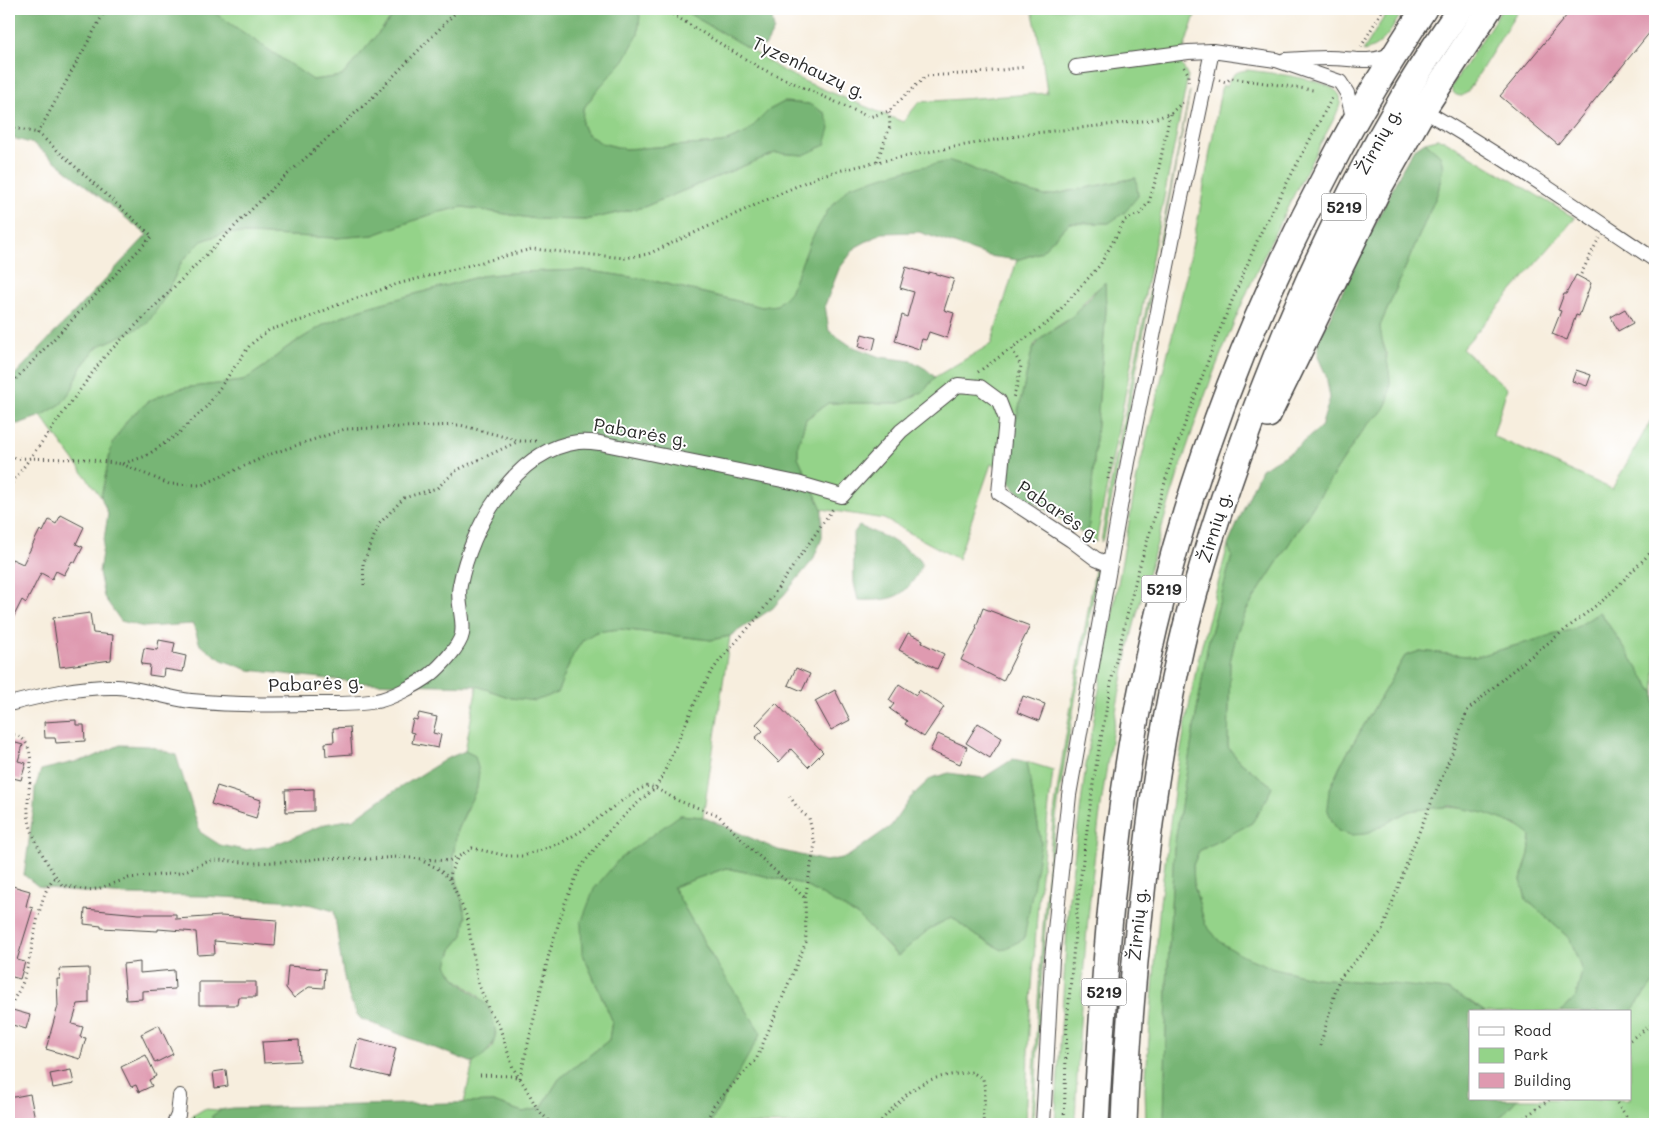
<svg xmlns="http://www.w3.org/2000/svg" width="1664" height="1133" font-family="Mali,sans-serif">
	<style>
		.green { fill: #94d389; stroke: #607f5a }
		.forest { fill: #77b575; stroke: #517050 }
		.building { fill: #df9ab0 }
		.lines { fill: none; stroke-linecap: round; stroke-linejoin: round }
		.street-casing { stroke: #4a4846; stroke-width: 16 }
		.highway-casing { stroke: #4a4846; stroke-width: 28 }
		.path { stroke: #4a4846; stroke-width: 3; stroke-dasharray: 1 4; stroke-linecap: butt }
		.street { stroke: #fff; stroke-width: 14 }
		.highway { stroke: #fff; stroke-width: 25 }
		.labels { text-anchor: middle; stroke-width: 4; stroke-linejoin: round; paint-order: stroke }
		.shield { fill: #fff; stroke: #6b6b6b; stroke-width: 1 }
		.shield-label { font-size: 16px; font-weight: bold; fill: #2b2b2b }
		.street-label { font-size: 18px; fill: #2b2b2b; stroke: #fff }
	</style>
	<rect width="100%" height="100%" fill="#fff"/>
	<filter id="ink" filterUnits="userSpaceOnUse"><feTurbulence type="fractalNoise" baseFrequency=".02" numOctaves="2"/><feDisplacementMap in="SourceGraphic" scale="10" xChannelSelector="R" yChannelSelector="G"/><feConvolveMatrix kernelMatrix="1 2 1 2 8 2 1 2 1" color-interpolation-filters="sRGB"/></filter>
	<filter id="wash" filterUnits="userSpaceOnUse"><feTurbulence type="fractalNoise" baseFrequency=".0096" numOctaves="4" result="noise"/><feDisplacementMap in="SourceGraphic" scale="20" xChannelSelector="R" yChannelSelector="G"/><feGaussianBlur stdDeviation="1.12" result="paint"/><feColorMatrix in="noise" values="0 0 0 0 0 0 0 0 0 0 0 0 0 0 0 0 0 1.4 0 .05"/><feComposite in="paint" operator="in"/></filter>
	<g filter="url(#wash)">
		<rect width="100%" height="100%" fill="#f7eede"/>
		<!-- green -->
		<g class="green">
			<polygon points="209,9 399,9 342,76 312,80"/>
			<polygon points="634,9 681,9 750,49 780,69 806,82 903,122 919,102 1047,93 1042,55 1032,9 1197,9 1180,61 1188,76 1096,542 1088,537 1106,310 1105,283 1090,295 1072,317 1047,333 1035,344 1031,355 1005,469 991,464 958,559 884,519 822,509 798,457 798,445 806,419 828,403 900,403 924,391 935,377 991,344 1017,260 1041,252 1069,223 1109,223 1138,196 1135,178 1045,196 1012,187 969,167 950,161 811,240 790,293 777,305 762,307 650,280 584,270 519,272 481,276 364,308 325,324 286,348 265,366 243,381 183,388 164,394 149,401 112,444 101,497 41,416 61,404 72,389 81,367 97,347 118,337 165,297 182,261 202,241 224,233 336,238 373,235 435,213 463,207 536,219 586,220 644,207 775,153 804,155 809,104 784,102 769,110 746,133 722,143 625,149 601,143 586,133 582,124 583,109 598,89 640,15"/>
			<path d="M1389,9H1404C1393,26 1385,47 1363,51Z"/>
			<path d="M1502,9H1519L1467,93H1466L1462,96C1456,96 1452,93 1451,87Z"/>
			<path d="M1248,70C1267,73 1333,78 1340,96C1342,103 1338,109 1336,115C1295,191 1255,269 1223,349C1196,415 1174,485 1154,554C1145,585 1136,615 1129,646C1095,804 1081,963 1075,1124H1055L1069,897L1087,757L1137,477L1180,303L1199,214L1221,89L1223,85L1226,87C1231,75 1235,71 1248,70Z"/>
			<polygon points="1190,91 1104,538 1101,542 1110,487"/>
			<path d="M1437,139L1444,140L1575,218L1462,349L1507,388L1493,436L1612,489L1655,413V694L1600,612L1574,629L1475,657L1420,651L1405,656L1342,762L1329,791L1366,834C1378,827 1398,814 1410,811C1450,801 1498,811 1531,835L1529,854L1521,880L1526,899L1570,939L1582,971L1576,996L1561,1012H1485L1470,1001L1391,984L1314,978L1270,967L1241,955L1220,942L1205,924L1194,886L1193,865L1199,851L1225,837L1272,786L1240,762L1228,747L1230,662L1237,632L1247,609L1354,443L1371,420L1380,414L1387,355L1381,337L1380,326L1438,192L1443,167L1440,155L1425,142Z"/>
			<polygon points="1228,545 1232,556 1208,644 1174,848 1167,986 1164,1124 1146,1124 1145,1088 1160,902 1176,776 1197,664"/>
			<path d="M1095,570L1097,573C1084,655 1067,737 1056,819C1043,920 1039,1023 1034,1124H1031C1037,1023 1041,922 1053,821C1064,737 1081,654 1095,570Z"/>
			<path d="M620,629L711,640L730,636L703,817L680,815L582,952L612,1020L609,1040L559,1079L541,1108L523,1112L493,1102L464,1103L473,1063L492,1048L496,1033L479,996L455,978L447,965L453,947L463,935L466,917L458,886L453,857L457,830L468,808L475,756L465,751L477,686L511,698L557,693C565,673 574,639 597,632C604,630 613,630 620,629Z"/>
			<polygon points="1027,762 1053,770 1038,902 1029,1030 1025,1124 710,1124 723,1099 710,953 673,887 726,868 803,884 858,916 897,956 929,929 952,917 973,934 1041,844"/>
			<polygon points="1655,980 1655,1124 1497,1124 1498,1120 1517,1099 1630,1099 1630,1013"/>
			<polygon points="204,1109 220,1110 211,1117 217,1122 224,1124 187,1124 194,1115"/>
		</g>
		<!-- forest -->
		<g class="forest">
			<polygon points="9,9 209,9 313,80 342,76 399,9 634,9 640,15 638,35 624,60 598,89 583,109 582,124 586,133 601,143 625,149 722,143 746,133 769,110 784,102 809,104 825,113 830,128 825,145 804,155 775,153 644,207 586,220 536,219 463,207 435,213 373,235 336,238 224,233 202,241 182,261 165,297 147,324 97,347 81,367 72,389 61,404 41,416 18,424 9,423 9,381 147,235 34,144 9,137"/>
			<polygon points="681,9 750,9 772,18 774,30 766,45 750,49"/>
			<path d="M1425,142L1440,155L1443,167L1438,192L1380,326C1382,353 1402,389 1380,414C1378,416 1374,418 1371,421C1365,427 1360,435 1354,443L1247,609L1237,632L1230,662L1228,747L1240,762L1272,786L1268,797L1252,823L1199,851L1193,865L1194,886L1205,924L1220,942L1241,955L1270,967L1314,978L1391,984L1448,990L1470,1002L1485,1012H1470V1099H1517L1498,1120L1497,1124H1164L1167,986L1174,848L1208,644L1232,556L1228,545L1261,469L1292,451L1321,427L1330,398L1326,375L1318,357V342L1400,173L1413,150Z"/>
			<polygon points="950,161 969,167 1012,187 1045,196 1136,178 1138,196 1125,212 1109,223 1069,223 1041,252 1017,260 989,256 919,232 882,233 856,247 839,269 825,305 829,331 851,346 880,357 912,361 926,369 935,377 924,391 900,403 828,403 806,419 798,445 798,457 822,509 822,538 813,560 773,608 730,636 711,640 620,629 596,632 583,640 573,655 557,693 535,701 511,698 477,686 365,683 249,670 222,660 200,645 193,624 144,627 121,621 104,597 99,572 108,514 101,497 112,444 128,419 149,401 164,394 183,388 243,381 265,366 286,348 325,324 364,308 481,276 519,272 584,270 650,280 762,307 777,305 790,292 811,240 828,210 850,186 903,171"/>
			<path d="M1105,282L1106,310L1088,537L1016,491L1009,482L1005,469L1031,355C1040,331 1057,331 1073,316C1084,305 1093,293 1105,282Z"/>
			<path d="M859,526L890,539L919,558L922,565C906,599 892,601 858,600L854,583L853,534Z"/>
			<polygon points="1600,612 1655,694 1655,980 1630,1013 1561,1012 1576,996 1582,971 1570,939 1526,899 1521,880 1529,854 1531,836 1517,825 1484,813 1451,806 1409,811 1366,834 1351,835 1338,831 1332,821 1327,808 1329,791 1342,762 1405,656 1420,651 1475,657 1574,629"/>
			<path d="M120,745L149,746L176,755L200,832L220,845L244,850L271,846L325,824L354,819L380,800L414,779L446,759L465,751L475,756L479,772L477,788L457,830L453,857L458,886L466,916L463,935L453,947L447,965C450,969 452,975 456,979C474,997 492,999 495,1029C497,1045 485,1055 473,1063L361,1019C342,999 339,938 334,911L313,905L280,900L202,896L129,895L67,891L38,886L24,875L34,807L35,788L41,770L91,758Z"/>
			<polygon points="1013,759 1027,762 1041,843 1024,939 1002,950 973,934 952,917 929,929 898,956 858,916 803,884 726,868 673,887 710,953 761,1033 710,1124 225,1124 217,1122 211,1117 220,1110 232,1108 493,1102 523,1112 541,1108 559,1079 609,1040 612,1020 582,952 581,923 594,889 619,859 680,815 703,817 778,850 826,861 847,857 891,826 911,797 931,778 949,773 983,778"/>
		</g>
		<g id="blocks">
			<!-- building -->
			<g class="building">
				<polygon points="1572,9 1655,9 1655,26 1558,145 1500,96"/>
				<polygon points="906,267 928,274 929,272 954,279 944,310 954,313 947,338 929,332 926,340 922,339 919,349 895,341 902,315 907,317 914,292 900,288"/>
				<polygon points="1576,275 1591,283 1579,316 1576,315 1567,340 1552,334 1561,311 1558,310 1564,294 1566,294"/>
				<polygon points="1625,309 1633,323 1618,331 1611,317"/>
				<polygon points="862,334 876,338 873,350 859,347"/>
				<polygon points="1576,370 1591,375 1587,386 1572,381"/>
				<polygon points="61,515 84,527 76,544 83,547 75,563 72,561 64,575 56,571 52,579 41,573 26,603 22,600 9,626 9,566 12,559 23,564 40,530 43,532 49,520 56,524"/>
				<polygon points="983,608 1030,626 1003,681 961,660 977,628 976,627"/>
				<polygon points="90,613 93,633 113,635 111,660 60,667 53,618"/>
				<polygon points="908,633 923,640 922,643 944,654 937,669 899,650"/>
				<polygon points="159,640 175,643 173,653 186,656 183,672 164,669 163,677 149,675 150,665 141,664 144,648 157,650"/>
				<polygon points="796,668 810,674 802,691 788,685"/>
				<polygon points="899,684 916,695 919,690 944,707 924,737 905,724 907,721 890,709 894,704 889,700"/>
				<polygon points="835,690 850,720 831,730 815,701"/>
				<polygon points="1023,696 1045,704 1039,721 1017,712"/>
				<polygon points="776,703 823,752 808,767 791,749 779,762 755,738 763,731 756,724"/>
				<polygon points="419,713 437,717 433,733 441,735 438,748 412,743 414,733 410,732 413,719 417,720"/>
				<polygon points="76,720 76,725 84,725 85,741 56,743 55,738 45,738 44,722"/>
				<polygon points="978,723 1002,738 990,758 966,743"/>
				<polygon points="350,727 352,754 326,756 325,743 334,742 333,728"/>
				<polygon points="938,734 967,747 960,764 930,751"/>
				<polygon points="9,741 23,745 18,761 26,763 21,780 13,778 12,781 9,780"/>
				<polygon points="217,786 261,800 256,818 211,804"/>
				<polygon points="314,789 314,811 286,812 285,790"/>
				<polygon points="9,885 30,891 26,906 33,908 17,960 25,962 20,979 9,976"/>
				<polygon points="85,909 139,914 176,914 176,919 221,916 277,920 275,946 214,941 215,954 198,955 196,932 158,929 158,931 101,928 101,926 84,924"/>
				<polygon points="140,962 140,973 174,970 175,989 142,991 142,999 126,1000 123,964"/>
				<polygon points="288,966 325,969 324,988 309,987 294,998 286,988"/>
				<polygon points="89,968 89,1003 78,1004 72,1024 83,1027 80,1037 86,1038 80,1059 46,1049 58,1006 57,979 60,979 59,969"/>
				<polygon points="199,982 256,982 256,997 238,997 237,1005 199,1005"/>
				<polygon points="9,1009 30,1015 26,1029 9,1024"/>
				<polygon points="159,1025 173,1054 155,1063 141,1034"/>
				<polygon points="358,1039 396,1048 389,1077 351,1068"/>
				<polygon points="299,1040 300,1061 264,1063 262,1042"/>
				<polygon points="146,1055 156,1076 149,1080 152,1086 139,1092 136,1085 131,1087 121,1067"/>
				<polygon points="71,1070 74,1084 53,1088 50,1074"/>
				<polygon points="226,1070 228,1086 215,1088 213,1072"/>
				<polygon points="30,1094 36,1124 9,1124 9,1098"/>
			</g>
		</g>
	</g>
	<g filter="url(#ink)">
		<use href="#blocks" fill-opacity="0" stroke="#4a4846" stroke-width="1"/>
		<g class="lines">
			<defs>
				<g id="street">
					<path d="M1285,60C1299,59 1314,58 1328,58C1354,58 1369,65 1394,53"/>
					<polyline points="1076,67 1188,52 1212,51 1276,60 1340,82 1347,93 1354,121"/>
					<path d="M1423,110C1503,156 1579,209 1655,260"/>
					<path d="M9,704C44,695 79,686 117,687C141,688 166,698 191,701C231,705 271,705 312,704C332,704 355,705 376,701C390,699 418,684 430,675C440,667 460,646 462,634C465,618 456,601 460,585C471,528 514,450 578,442C585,441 593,442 600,443L797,483L842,496L901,431L958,385L980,387L999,401L1006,419L999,493L1071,540L1096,559L1108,564"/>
					<polyline points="174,1124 178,1115 180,1096"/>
					<polyline points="1043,1124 1052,959 1069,795 1128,462 1174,231 1212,51"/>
				</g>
				<g id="highway">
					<polyline points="1268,415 1380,186 1423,110 1489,9"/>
					<path d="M1096,1124C1104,972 1114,820 1145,671C1182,496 1246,324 1330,167C1358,112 1391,60 1424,9"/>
					<path d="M1124,1124C1126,1063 1131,1002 1137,941C1146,848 1157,756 1177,665C1192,595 1213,527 1237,460C1281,335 1335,213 1402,99C1420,68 1440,38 1460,9"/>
				</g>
			</defs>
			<!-- street casing -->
			<use href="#street" class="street-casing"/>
			<!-- highway casing -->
			<use href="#highway" class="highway-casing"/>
			<!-- path -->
			<g class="path">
				<polyline points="664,9 760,68 869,117 889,111 926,76 978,73 1025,67"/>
				<polyline points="1361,47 1383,9"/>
				<polyline points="1184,67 1189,75 1188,84"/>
				<polyline points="1219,80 1226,82 1231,78 1313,90"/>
				<polyline points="9,127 38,133"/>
				<polyline points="877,161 890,127 889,111"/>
				<polyline points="1581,274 1599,238"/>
				<polyline points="1012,349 1021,366 1017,386 1013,398"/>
				<polyline points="978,372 1050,321 1100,265 1125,220 1139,214 1149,202 1158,172 1170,114"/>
				<polyline points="9,386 152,236 38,133 106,9"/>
				<polyline points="9,458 84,459 122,464 146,456 178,434 207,406 250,345 269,330 305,319 337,305 401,283 532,249 625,258 648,254 821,175 877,162 954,147 1035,133 1151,120 1171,113 1185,100"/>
				<polyline points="122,464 169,484 202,485 271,454 345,429 460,425 520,441 537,441"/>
				<polyline points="1108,479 1112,458"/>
				<polyline points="9,487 104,357 278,183 374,96 454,14 456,9"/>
				<polyline points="364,585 363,564 379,524 404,498 437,488 457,470 519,441"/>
				<path d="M9,733C12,735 17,735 20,737C40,750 26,792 28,812C29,835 48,866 62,885L86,890L97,889L129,878L180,873L209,861L219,860L254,863L301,861L325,858L371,859L397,857L448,861L457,857"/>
				<polyline points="424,862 437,868 450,879"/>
				<path d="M13,1001C15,996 18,993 20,988C24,981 26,972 28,965C33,947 40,886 56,877"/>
				<polyline points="1630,1040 1655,1022"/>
				<polyline points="1320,1046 1339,979 1382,931 1412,849 1452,753 1467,711 1507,675 1607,597 1655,548"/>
				<polyline points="480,1075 512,1076 519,1078"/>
				<polyline points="520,1078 549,954 565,903 580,868 607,833 631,809 655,788 662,777 697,698 709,676 719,661 758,617 834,507"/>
				<polyline points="1614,1099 1632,1124"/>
				<polyline points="192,1117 235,1122 241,1124"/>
				<polyline points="552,1124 538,1110 526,1088 513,1068 499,1025 489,1010 478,983 467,917 450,879 451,871 458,857 472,848 508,856 523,856 539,851 561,843 581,831 620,802 640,789 648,786 655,788 679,801 718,815 749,847 805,898"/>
				<polyline points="705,1124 714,1105 756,1060 806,942 805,898 815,844 809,818 800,811 788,794"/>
				<path d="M878,1124C893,1108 911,1086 933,1079C945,1075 959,1074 972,1072L983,1079L985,1089L983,1124"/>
				<polyline points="1064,1124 1067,1023 1079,890 1094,777 1113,673 1137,575 1172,459 1216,339 1260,234 1333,96"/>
				<polyline points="1516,1124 1550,1099"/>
			</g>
			<!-- street -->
			<use href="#street" class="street"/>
			<!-- highway -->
			<use href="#highway" class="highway"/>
		</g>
	</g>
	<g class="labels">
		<!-- shield labels -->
		<g class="shield">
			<rect x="1321.5" y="193.5" width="45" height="27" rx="4"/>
			<rect x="1141.5" y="575.5" width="45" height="27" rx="4"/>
			<rect x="1081.5" y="978.5" width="45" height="27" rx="4"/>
		</g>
		<g class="shield-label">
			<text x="1344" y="213">5219</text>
			<text x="1164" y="595">5219</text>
			<text x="1104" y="998">5219</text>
		</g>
		<!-- street labels -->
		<g class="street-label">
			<text transform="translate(809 68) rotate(25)" y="6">Tyzenhauzų g.</text>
			<text transform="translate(1379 141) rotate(-61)" y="6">Žirnių g.</text>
			<text transform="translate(641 433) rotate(10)" y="6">Pabarės g.</text>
			<text transform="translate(1059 512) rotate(34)" y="6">Pabarės g.</text>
			<text transform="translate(1215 527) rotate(-73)" y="6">Žirnių g.</text>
			<text transform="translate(316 684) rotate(-2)" y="6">Pabarės g.</text>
			<text transform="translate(1138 924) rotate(-85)" y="6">Žirnių g.</text>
		</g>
	</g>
	<!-- margin -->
	<rect width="1664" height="1133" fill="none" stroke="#fff" stroke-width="30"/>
	<!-- legend -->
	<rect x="1469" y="1010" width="162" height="90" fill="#ffffff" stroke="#aaaaaa"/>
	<rect x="1479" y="1027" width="25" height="8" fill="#ffffff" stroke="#aaaaaa"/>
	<text x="1514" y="1036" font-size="15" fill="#2b2b2b">Road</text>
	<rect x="1479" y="1048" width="25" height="15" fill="#94d389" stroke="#aaaaaa"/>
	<text x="1514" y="1060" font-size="15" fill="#2b2b2b">Park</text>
	<rect x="1479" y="1073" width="25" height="15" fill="#df9ab0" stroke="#aaaaaa"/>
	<text x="1514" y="1086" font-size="15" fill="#2b2b2b">Building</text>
</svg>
